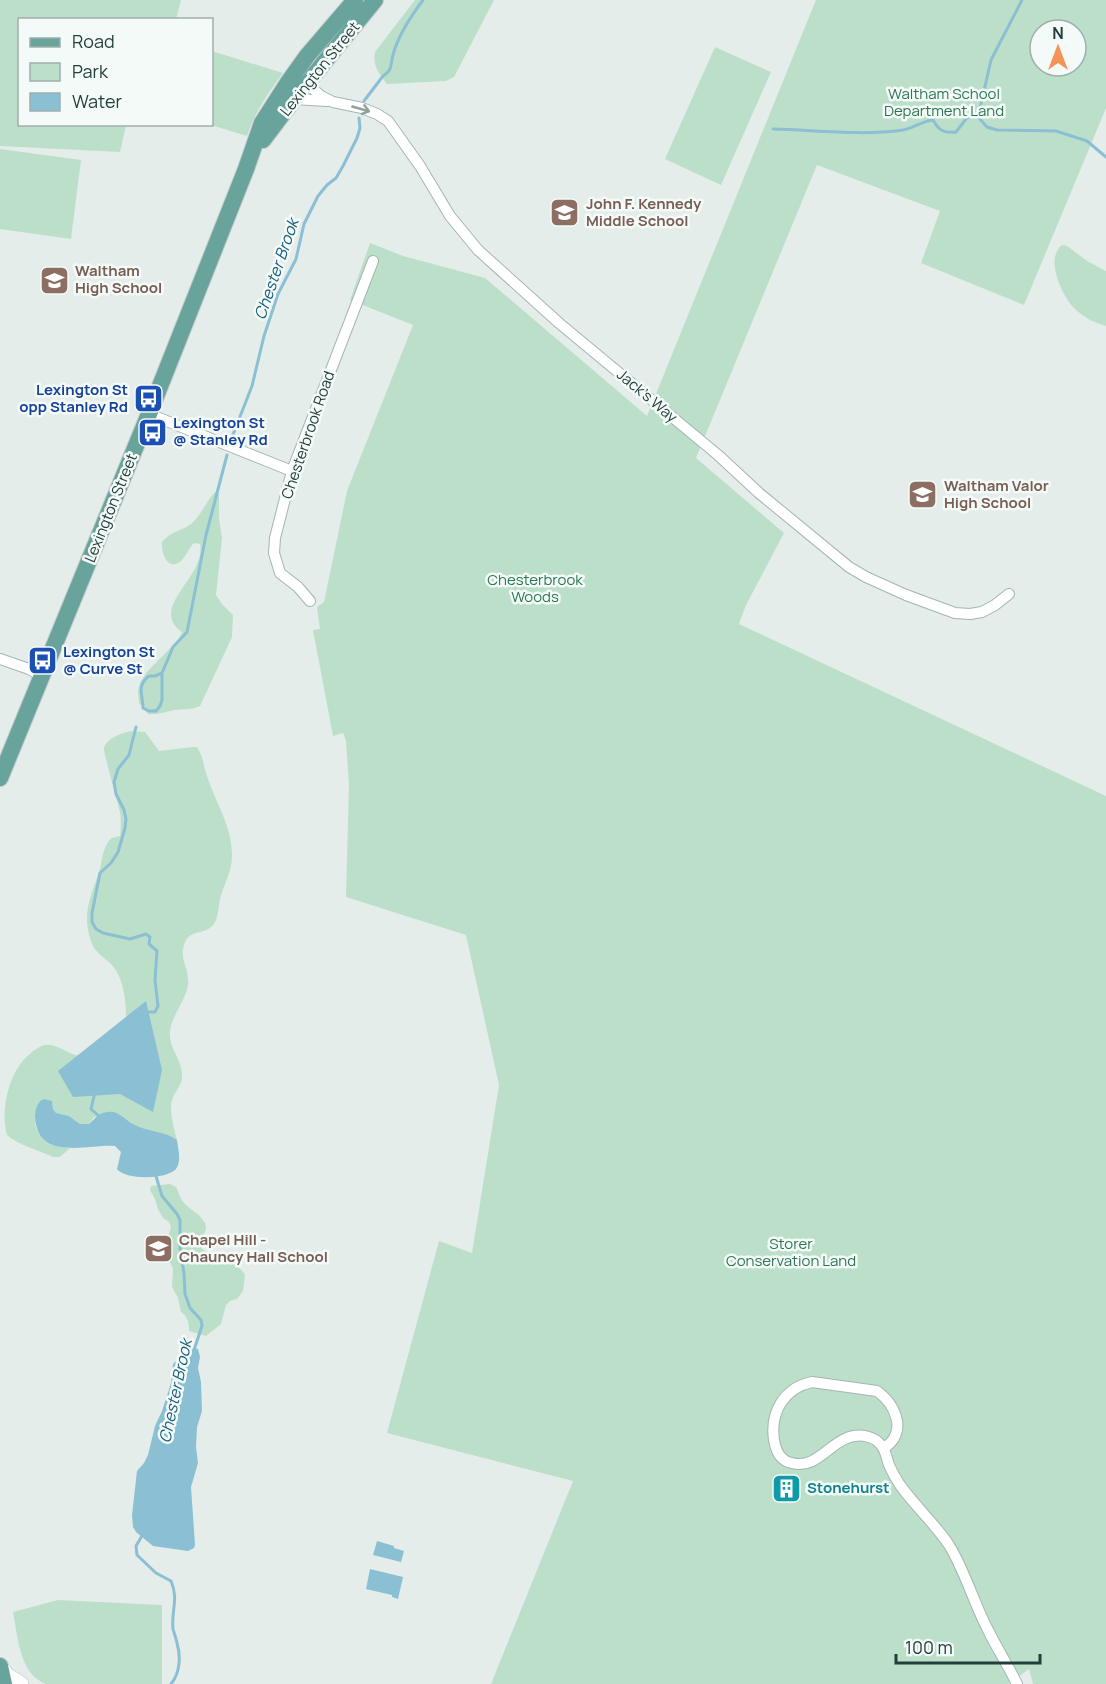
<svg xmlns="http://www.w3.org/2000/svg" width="1106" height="1684" font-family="Manrope,sans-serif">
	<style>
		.green { fill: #bcdfca; fill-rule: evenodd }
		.water { fill: #8bbfd3 }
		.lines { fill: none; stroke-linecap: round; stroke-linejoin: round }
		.stream { stroke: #8bbfd3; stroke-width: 3 }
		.minor-casing { stroke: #a6b5b2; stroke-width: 12 }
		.secondary-casing { stroke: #a2b9b4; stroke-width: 16 }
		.primary-casing { stroke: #c1c9c8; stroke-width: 18 }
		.minor { stroke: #fff; stroke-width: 10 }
		.secondary { stroke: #fff; stroke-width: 15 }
		.primary { stroke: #68a39c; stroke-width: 16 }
		.oneway { stroke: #919f9d }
		.labels { text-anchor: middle; stroke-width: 5; stroke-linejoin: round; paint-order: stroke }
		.street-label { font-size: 15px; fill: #233f3b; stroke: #f4faf8 }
		.park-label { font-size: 15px; fill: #2c7753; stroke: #f4faf8 }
		.education-label { font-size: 15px; font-weight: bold; fill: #785e54; stroke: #f4faf8; text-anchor: start }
		.transit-label { font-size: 15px; font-weight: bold; fill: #164399; stroke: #f4faf8; text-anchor: start }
		.culture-label { font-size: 15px; font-weight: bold; fill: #0d838f; stroke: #f4faf8; text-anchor: start }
		.water-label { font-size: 16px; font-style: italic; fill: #1b607d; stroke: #f4faf8 }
	</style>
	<rect width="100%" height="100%" fill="#e4edea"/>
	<!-- green -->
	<g class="green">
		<polygon points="0,0 181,0 176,19 20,20 20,124 126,125 120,152 0,146"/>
		<path d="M415,0H494L454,77L446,81L387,84C378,72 373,67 375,52Z"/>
		<path d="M816,0H1106V108L1024,305L921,263L940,211L817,165L696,458L784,533L746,605L739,624L1106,796V1684H1033L1029,1669L1008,1684H491L573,1481L387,1433L439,1241L472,1253L499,1085L466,935L346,897L349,785L346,741L343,733L333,736L313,630L320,629L317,607L324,602L347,491L413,325L350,300L370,243L403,256L485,278L647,416ZM1040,30H1076V66H1040Z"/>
		<polygon points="715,47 771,72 721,185 665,159"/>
		<path d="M212,51L283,73C268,93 255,112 247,136L211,125Z"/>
		<polygon points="0,149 81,160 71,239 0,229"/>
		<path d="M1062,245L1067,246L1087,261L1106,271V326C1095,323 1085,318 1076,310C1063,298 1044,259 1062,245Z"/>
		<path d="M215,492L219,494V519L222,538L216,595L222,604L233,615L232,637L200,706C191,710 184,709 174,710C165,712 158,715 148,714L139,703L138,691L140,683L146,673L179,639L182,632C147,608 207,576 200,544L194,543C189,548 186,556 182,560C168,573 161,553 162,542C171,531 182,531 191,524C201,516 206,501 215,492Z"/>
		<path d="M131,731L145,732L159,751L193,747H197C203,756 203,763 206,773C214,800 232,825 232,855C232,873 224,883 220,899C218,907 219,918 213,925C204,936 189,928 184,945C179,958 190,971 188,985C185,1002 172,1015 170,1031C168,1048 182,1059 182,1075C183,1085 175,1090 172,1100C169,1111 174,1128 177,1140C167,1132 156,1133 145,1130C135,1127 128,1121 120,1114L94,1117L89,1124H80L69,1116L56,1113L53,1109V1104L44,1099L40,1101C31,1115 34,1137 50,1144C56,1147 64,1147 70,1148L60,1157H53C43,1152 14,1143 7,1135C0,1110 9,1070 30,1054C34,1050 40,1046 45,1045C61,1043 73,1062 89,1053C99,1047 117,1027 126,1018C126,1001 124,979 112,965C104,957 94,952 91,941C81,913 92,894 100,869C102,860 104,843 112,838C114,837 117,837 120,836C121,828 121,820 120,812C118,802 103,752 104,748C107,738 122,733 131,731Z"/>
		<path d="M170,1184L176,1187C179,1193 180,1199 185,1204C191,1210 201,1215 205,1223C210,1235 191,1241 206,1252C220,1263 235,1258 245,1275L243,1291L237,1299L230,1301L226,1305L221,1324L206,1336L189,1331C189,1323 188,1316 181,1312L178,1298L172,1287L173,1269L165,1249L171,1227L169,1222L163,1218L158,1209L155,1199L150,1190L151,1186Z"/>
		<path d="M58,1600L162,1605V1684H46C19,1674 18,1636 13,1612Z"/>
	</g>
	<!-- water -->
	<g class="water">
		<polygon points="146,1001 162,1070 153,1112 120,1094 73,1097 58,1071"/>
		<path d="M44,1099L52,1101L53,1109L56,1113L69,1116L80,1124H89C96,1118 98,1113 108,1112C120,1110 126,1122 137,1126C150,1132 165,1131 177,1140C178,1149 182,1161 176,1169C166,1180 125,1180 117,1169L121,1152L115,1146C93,1144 45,1159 37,1128C34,1118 34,1109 40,1101Z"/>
		<polygon points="191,1347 198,1349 200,1357 198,1368 201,1382 202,1411 197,1427 196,1447 198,1463 191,1487 195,1545 194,1548 188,1551 153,1546 136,1532 133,1527 132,1515 137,1471 144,1463 148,1455 155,1426 162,1411 171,1383 173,1364"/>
		<polygon points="377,1541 394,1546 394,1548 404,1551 401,1562 373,1555"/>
		<polygon points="370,1569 403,1577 398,1599 392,1597 392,1595 366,1589"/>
	</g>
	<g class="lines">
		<!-- stream -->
		<g class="stream">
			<path d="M364,101L383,76C393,70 390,65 393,55C398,35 411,16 423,0"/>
			<polyline points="978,117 991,60 1022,0"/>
			<path d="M773,129C816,130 860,136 903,130C914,128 922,121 933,120C939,131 944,133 956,132L966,119L971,115L978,117L987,127L997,130L1056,131L1087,141L1106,157"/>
			<polyline points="232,437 252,386 264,336 278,294 296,259 304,224 318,196 327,185 336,178 343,166 357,138 360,128 359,118"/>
			<path d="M162,673L155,676H149C136,686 143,695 143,708L149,711H156L160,706L162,700V673L173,647L187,632L206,535L227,455"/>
			<polyline points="136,727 129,755 118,769 114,782 116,794 124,810 126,819 125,828 118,852 111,863 100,873 92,913 92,922 96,929 103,933 130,939 146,934 150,937 149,944 157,951 155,980 158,1006 155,1012 144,1012"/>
			<polyline points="95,1092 91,1109 100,1117"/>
			<polyline points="155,1173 162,1196 177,1214 180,1220 180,1248 184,1273 185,1294 190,1308 201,1320 202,1326 194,1350"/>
			<path d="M143,1534L136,1546L137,1555L156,1573L171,1581C179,1599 171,1611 173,1629C174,1633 176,1638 177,1643C181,1657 180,1673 171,1684"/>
		</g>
		<defs>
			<g id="minor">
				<polyline points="307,77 313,89 321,96 333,102 362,108 377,114 388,121 420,166 450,216 478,250 559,323 718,455 759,493 849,567 866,577 906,595 955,613 970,614 982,612 995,605 1009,594"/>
				<polyline points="294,99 327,101"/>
				<polyline points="149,414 292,471"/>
				<polyline points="310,601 298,587 280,573 274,553 275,538 292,471 373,261"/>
				<polyline points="0,659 29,669 42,676"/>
				<path d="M884,1448C908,1433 896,1405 877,1391L812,1382C784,1388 770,1412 774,1440C775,1446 777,1452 780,1456C784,1460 786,1462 792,1463C821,1471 833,1431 865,1436C869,1437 874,1438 877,1441C885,1447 886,1456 889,1465C892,1472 896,1479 900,1485C915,1506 935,1524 949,1545C965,1571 973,1601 987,1628C996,1647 1008,1665 1017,1684"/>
			</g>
			<polyline id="secondary" points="0,1667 8,1676 21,1684"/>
			<g id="primary">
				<polyline points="263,140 294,99 375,0"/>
				<polyline points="0,778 149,414 246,169 262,123 287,84 307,56 355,0"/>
				<polyline points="0,1666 4,1684"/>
			</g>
		</defs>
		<!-- minor casing -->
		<use href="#minor" class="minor-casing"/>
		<!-- secondary casing -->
		<use href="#secondary" class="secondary-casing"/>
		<!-- primary casing -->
		<use href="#primary" class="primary-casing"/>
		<!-- minor -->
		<use href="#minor" class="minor"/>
		<!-- secondary -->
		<use href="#secondary" class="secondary"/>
		<!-- primary -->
		<use href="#primary" class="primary"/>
	</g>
	<!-- one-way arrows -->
	<defs><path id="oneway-shaft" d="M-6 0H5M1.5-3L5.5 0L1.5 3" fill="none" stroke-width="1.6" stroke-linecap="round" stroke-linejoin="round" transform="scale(1.5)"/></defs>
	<use class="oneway" href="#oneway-shaft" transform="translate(361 109) rotate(16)"/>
	<!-- icons -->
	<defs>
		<symbol id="school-square" viewBox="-11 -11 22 22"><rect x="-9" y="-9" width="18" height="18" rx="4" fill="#8d6e63" stroke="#f4faf8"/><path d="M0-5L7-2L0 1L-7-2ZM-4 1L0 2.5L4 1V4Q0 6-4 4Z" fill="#fff"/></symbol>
		<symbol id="bus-square" viewBox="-11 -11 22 22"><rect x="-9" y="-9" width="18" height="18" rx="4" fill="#1a4fb4" stroke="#f4faf8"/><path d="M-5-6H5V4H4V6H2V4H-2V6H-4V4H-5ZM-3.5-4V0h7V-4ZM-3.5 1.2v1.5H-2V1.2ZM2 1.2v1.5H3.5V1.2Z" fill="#fff"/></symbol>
		<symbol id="building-square" viewBox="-11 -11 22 22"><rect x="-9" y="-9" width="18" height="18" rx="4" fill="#0f9aa8" stroke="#f4faf8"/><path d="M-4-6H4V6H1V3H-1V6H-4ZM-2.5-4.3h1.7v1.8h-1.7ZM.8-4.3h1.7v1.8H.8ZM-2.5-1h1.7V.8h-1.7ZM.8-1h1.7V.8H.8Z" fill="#fff"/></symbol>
	</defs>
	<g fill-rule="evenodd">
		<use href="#school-square" x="548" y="196" width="33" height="33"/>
		<use href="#school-square" x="38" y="264" width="33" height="33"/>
		<use href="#bus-square" x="132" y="382" width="33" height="33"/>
		<use href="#bus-square" x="136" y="416" width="33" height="33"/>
		<use href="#school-square" x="906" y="478" width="33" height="33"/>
		<use href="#bus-square" x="26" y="644" width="33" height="33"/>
		<use href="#school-square" x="142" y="1232" width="33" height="33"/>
		<use href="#building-square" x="770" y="1472" width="33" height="33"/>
	</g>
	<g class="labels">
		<!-- street labels -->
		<g class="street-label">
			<text transform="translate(320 69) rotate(-51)" y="5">Lexington Street</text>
			<text transform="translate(647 396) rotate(40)" y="5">Jack's Way</text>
			<text transform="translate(308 435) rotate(-71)" y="5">Chesterbrook Road</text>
			<text transform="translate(111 508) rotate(-68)" y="5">Lexington Street</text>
		</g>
		<!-- park labels -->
		<g class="park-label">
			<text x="944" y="99">Waltham School<tspan x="944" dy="17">Department Land</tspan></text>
			<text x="535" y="585">Chesterbrook<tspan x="535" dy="17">Woods</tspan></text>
			<text x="791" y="1249">Storer<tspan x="791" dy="17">Conservation Land</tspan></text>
		</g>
		<!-- education labels -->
		<g class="education-label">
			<text x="586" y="209">John F. Kennedy<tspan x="586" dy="17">Middle School</tspan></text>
			<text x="75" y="276">Waltham<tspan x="75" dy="17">High School</tspan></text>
			<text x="944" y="491">Waltham Valor<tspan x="944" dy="17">High School</tspan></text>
			<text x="179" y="1245">Chapel Hill -<tspan x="179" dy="17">Chauncy Hall School</tspan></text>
		</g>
		<!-- transit labels -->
		<g class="transit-label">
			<text x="128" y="395" text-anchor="end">Lexington St<tspan x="128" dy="17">opp Stanley Rd</tspan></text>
			<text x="173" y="428">Lexington St<tspan x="173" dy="17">@ Stanley Rd</tspan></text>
			<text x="63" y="657">Lexington St<tspan x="63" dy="17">@ Curve St</tspan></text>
		</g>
		<!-- culture labels -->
		<g class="culture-label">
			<text x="807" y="1493">Stonehurst</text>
		</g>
		<!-- water labels -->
		<g class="water-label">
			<text transform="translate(276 269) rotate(-71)" y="6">Chester Brook</text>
			<text transform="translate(175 1391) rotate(-78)" y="6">Chester Brook</text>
		</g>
	</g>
	<!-- legend -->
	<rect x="18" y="18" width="195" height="108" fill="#f4faf8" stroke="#a0afac" stroke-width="1.5"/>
	<rect x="30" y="38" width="30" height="9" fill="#68a39c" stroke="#a0afac" stroke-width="1.5"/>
	<text x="72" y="48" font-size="18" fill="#233f3b">Road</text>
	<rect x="30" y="63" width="30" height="18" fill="#bcdfca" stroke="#a0afac" stroke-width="1.5"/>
	<text x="72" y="78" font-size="18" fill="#233f3b">Park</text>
	<rect x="30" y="93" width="30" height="18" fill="#8bbfd3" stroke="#a0afac" stroke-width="1.5"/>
	<text x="72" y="108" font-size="18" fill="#233f3b">Water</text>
	<!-- north arrow -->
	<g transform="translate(1058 48)"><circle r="28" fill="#f4faf8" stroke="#a0afac" stroke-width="1.5"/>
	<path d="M0-4.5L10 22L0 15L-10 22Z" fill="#f4945b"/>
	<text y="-9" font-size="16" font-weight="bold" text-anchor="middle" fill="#233f3b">N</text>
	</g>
	<!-- scale -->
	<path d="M896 1654v9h144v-9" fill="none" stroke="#233f3b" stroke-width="3"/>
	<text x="905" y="1654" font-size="18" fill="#233f3b" stroke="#f4faf8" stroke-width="4.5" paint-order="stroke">100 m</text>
</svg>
